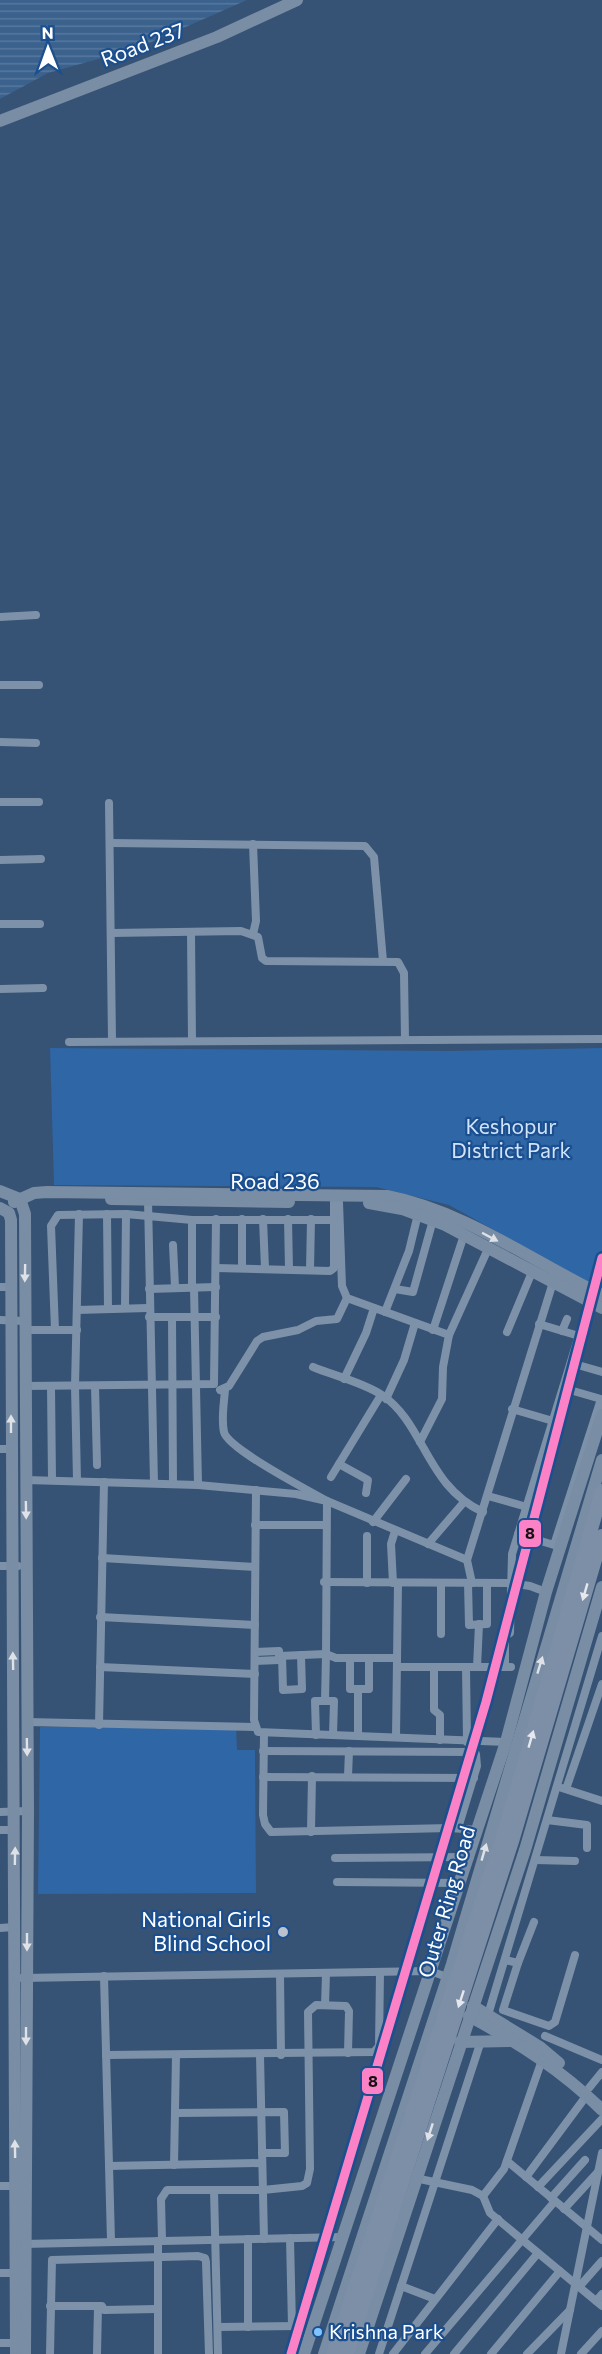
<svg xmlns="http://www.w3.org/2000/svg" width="602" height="2354" font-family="Commissioner,sans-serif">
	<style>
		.green { fill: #2f66a5 }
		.water { fill: url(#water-rules) }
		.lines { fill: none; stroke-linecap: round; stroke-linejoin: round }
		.street { stroke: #7d92a8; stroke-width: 8 }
		.secondary { stroke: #798da4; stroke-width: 12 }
		.primary-bridge { stroke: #7d8ea7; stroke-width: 14 }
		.metro-1-casing { stroke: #1b4f8f; stroke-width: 14 }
		.metro-1 { stroke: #fc82c8; stroke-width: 9 }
		.oneway { fill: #dee2e8 }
		.oneway2 { fill: #e5e8ed }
		.poi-dot { fill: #b9c2ce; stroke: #1b4f8f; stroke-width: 2 }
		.bus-dot { fill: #80c4ff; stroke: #1b4f8f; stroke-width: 2 }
		.labels { text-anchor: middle; stroke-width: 4.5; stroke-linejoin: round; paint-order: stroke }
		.bus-label { font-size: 20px; fill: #fff; stroke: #1b4f8f; text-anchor: start }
		.street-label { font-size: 21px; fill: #fff; stroke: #1b4f8f }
		.park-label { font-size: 21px; fill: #cfe3fa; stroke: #1b4f8f }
		.poi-label { font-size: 21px; fill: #fff; stroke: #1b4f8f; text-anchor: end }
		.line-badge { stroke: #1b4f8f; stroke-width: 2 }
		.pale-badge-label { font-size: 16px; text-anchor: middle; font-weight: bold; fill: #111 }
	</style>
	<defs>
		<pattern id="water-rules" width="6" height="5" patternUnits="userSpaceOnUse" patternTransform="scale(1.5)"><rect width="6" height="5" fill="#3b618d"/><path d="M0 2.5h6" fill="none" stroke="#58799e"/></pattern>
	</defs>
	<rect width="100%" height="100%" fill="#365274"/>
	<!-- green -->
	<g class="green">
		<polygon points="50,1048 450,1051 602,1048 602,1290 449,1205 376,1187 54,1185"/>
		<polygon points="236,1725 237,1750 255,1750 256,1893 38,1894 40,1727"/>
	</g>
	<!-- water -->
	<polygon class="water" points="0,0 247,0 138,48 48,73 0,99"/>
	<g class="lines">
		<!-- street -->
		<g class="street">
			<polyline points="0,617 36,615"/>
			<polyline points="0,685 39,685"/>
			<polyline points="0,742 36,743"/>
			<polyline points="0,802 39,802"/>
			<polyline points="109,803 112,1041"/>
			<polyline points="110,843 365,846 374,857 383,961"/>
			<polyline points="253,844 256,921 253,934"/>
			<polyline points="0,860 41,859"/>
			<polyline points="0,924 40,924"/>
			<polyline points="191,932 192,1041"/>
			<polyline points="111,933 241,931 258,937 262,958 266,961 398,962 404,973 405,1039"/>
			<polyline points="0,989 43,988"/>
			<polyline points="69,1042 602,1039"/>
			<polyline points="148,1200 154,1483"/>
			<polyline points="339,1202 342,1286 347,1298 449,1335"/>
			<polyline points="107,1214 108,1309"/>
			<polyline points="242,1219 242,1268"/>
			<polyline points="263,1219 265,1268"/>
			<polyline points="288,1219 289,1269"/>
			<polyline points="192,1220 192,1288"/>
			<polyline points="173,1245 175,1287"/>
			<polyline points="216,1268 330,1271 334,1268 334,1202"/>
			<polyline points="310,1270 311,1219"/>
			<polyline points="0,1287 10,1287"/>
			<polyline points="194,1288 198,1485"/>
			<polyline points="149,1289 216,1287"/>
			<polyline points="395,1289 413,1292 433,1220"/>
			<polyline points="125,1307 126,1214"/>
			<polyline points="77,1310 148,1308"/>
			<polyline points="385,1312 409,1251 418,1214"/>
			<polyline points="149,1317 216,1317"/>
			<polyline points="172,1317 173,1484"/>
			<polyline points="0,1320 24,1321"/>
			<polyline points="539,1324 579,1336"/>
			<polyline points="24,1330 55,1330"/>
			<polyline points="77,1330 55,1330 51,1226 58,1215 126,1214 192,1220 333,1220"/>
			<polyline points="433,1330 464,1235"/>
			<polyline points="562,1331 567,1319"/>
			<polyline points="507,1332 532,1272"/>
			<polyline points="571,1363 602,1372"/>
			<path d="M313,1367C335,1376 362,1382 382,1395C425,1424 426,1486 483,1512"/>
			<polyline points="344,1379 366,1333 374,1308"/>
			<polyline points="24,1386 214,1384 216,1219"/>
			<polyline points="51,1386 52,1480"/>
			<polyline points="95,1386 97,1465"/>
			<polyline points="220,1390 229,1386 257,1341 263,1337 298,1330 316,1321 337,1319 347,1298"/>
			<path d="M225,1390C224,1403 221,1419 224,1432C228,1449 308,1490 327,1501L326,1654L336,1658H397"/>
			<polyline points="386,1399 404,1360 415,1323"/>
			<polyline points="512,1409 553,1421"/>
			<polyline points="420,1442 442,1399 443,1367 449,1335 488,1249"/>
			<polyline points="0,1449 11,1449"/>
			<polyline points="339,1464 368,1480 366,1493"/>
			<polyline points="331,1477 381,1395"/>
			<polyline points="26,1480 198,1485 296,1494 327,1501 467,1560"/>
			<polyline points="77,1481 75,1386 79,1214"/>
			<polyline points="256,1490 254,1720 258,1732 506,1742"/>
			<polyline points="488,1496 527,1507"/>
			<polyline points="373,1522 406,1479"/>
			<polyline points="255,1525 326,1525"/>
			<polyline points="518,1534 554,1545 601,1399 563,1388"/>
			<polyline points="428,1544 464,1502"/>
			<polyline points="102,1558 255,1567"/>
			<polyline points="0,1566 18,1566"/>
			<polyline points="324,1582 510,1583 530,1586 546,1592"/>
			<polyline points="367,1583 367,1536"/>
			<polyline points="393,1583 391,1544 395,1531"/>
			<polyline points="441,1583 441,1634"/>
			<polyline points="468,1583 469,1625 487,1624 487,1583"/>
			<polyline points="472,1583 467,1560 554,1279"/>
			<polyline points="100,1617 255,1625"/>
			<polyline points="255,1652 279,1651 279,1660 255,1661"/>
			<polyline points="279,1656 326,1654 325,1701"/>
			<polyline points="282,1656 283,1690 302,1689 301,1655"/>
			<polyline points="350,1658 350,1689 369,1689 369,1658"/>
			<polyline points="100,1667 255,1674"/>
			<polyline points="397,1667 511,1667"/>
			<polyline points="434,1667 434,1710 440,1715 440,1740"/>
			<polyline points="466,1667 467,1742"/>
			<polyline points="477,1667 479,1624"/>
			<polyline points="505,1667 505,1636 510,1633 512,1554 583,1322"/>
			<polyline points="27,1722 255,1727"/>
			<polyline points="99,1725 104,1482"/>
			<polyline points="264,1733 263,1815 265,1824 271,1832 450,1828 478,1830"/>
			<polyline points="316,1735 315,1701 334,1701 333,1735"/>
			<polyline points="358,1736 358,1690"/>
			<polyline points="396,1737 398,1583"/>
			<polyline points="263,1751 471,1752 476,1754 477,1766 458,1828"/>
			<polyline points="348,1776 349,1751"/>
			<polyline points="263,1777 474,1778"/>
			<polyline points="562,1788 602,1801"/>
			<polyline points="566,1789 602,1684"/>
			<polyline points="0,1812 28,1811"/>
			<polyline points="547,1820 587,1825 587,1848"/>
			<polyline points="0,1830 15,1830"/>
			<polyline points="311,1832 312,1776"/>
			<polyline points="335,1858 470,1857"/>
			<polyline points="535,1860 575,1861"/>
			<polyline points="337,1882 461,1883"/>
			<polyline points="0,1928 14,1927"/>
			<polyline points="505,1960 518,1963 534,1922"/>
			<polyline points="518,1963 503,2010 549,2026 555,2022 575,1955"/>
			<polyline points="280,1974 281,2055"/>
			<polyline points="104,1976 111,2241"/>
			<polyline points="22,1978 430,1971 447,1977"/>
			<polyline points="325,2005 326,1973"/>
			<polyline points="487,2018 602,1636"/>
			<polyline points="545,2036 602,2060"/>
			<polyline points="106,2055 374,2052 379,2046 380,1972"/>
			<polyline points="260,2055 264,2239"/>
			<polyline points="589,2088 602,2072"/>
			<polyline points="175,2113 284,2112 285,2153 262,2153"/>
			<polyline points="507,2161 602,2240"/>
			<polyline points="174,2165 176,2055"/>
			<polyline points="109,2166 262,2163"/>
			<polyline points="526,2177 587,2095"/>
			<polyline points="415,2178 472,2190 483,2196"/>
			<polyline points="0,2186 15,2186"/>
			<polyline points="538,2187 602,2119"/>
			<polyline points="214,2190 218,2354"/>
			<polyline points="483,2196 490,2213 602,2306"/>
			<polyline points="483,2196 504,2169 542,2060"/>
			<polyline points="551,2198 585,2160"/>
			<polyline points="564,2209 597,2173"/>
			<polyline points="290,2238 292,2326"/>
			<polyline points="248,2239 248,2327"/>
			<polyline points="162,2240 161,2199 167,2190 263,2190 302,2186 307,2183 310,2169 308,2012 316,2005 346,2006 349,2011 348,2053"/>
			<polyline points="158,2241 158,2354"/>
			<polyline points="23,2244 343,2237"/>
			<polyline points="0,2273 16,2273"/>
			<polyline points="401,2286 435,2299"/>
			<polyline points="579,2287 602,2261"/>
			<polyline points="596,2301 602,2294"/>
			<polyline points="50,2306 102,2306 104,2310 157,2309"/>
			<polyline points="218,2327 299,2326"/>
			<polyline points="0,2343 16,2343"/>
			<polyline points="50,2354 52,2260 198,2256 205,2258 206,2262 209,2354"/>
			<polyline points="97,2354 98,2306"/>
			<polyline points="379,2354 481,2041"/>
			<polyline points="393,2354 498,2219"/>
			<polyline points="425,2354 555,2201"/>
			<polyline points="454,2354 538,2253"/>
			<polyline points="491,2354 560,2271"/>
			<polyline points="527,2354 570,2310"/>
			<polyline points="561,2354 602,2153"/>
			<polyline points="581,2354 602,2331"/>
		</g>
		<!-- secondary -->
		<g class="secondary">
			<polyline points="0,121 217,37 297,0"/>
			<polyline points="0,1191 20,1199 25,1214 28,1811 25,2354"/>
			<polyline points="111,1199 289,1202"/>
			<path d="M14,1202L34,1193L47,1192L387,1196C464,1211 532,1261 602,1295"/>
			<polyline points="369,1203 402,1209 445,1225 602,1308"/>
			<polyline points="0,1208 9,1213 11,1220 16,2354"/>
			<polyline points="473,2006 540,2047 559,2063"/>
			<path d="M469,2016C517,2042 563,2071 602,2110"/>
			<polyline points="460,2042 513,2041"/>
			<polyline points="304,2354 506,1742 546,1592 602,1415"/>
			<polyline points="324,2354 452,1964 602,1460"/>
			<polyline points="359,2354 525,1850 602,1587"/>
		</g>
		<!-- primary-bridge -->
		<g class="primary-bridge">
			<polyline points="333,2354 503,1836 602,1491"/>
			<polyline points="347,2354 513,1838 602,1536"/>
		</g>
		<defs>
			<polyline id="metro-1" points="291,2354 486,1702 602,1258"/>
		</defs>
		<!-- metro-1 casing -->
		<use href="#metro-1" class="metro-1-casing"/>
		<!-- metro-1 -->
		<use href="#metro-1" class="metro-1"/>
	</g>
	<!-- one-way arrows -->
	<defs><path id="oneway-solid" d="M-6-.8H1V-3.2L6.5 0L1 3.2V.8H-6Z" transform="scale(1.5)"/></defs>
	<g class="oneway">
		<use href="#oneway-solid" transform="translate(490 1237) rotate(28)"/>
		<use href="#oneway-solid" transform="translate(25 1273) rotate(91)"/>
		<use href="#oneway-solid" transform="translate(11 1424) rotate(-90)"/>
		<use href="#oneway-solid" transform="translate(26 1510) rotate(89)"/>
		<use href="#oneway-solid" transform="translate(13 1661) rotate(-91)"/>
		<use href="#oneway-solid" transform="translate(540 1665) rotate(-73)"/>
		<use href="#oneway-solid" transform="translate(27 1747) rotate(89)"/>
		<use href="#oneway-solid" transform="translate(484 1852) rotate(-74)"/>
		<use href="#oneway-solid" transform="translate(15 1856) rotate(-89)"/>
		<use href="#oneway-solid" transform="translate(27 1942) rotate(90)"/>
		<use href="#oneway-solid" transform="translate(26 2036) rotate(90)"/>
		<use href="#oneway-solid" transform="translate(430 2132) rotate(108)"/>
		<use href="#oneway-solid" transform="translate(15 2149) rotate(-91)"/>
	</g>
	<g class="oneway2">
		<use href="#oneway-solid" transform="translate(585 1592) rotate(106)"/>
		<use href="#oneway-solid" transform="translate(531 1739) rotate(-74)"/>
		<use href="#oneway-solid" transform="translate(461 1999) rotate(108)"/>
	</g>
	<!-- markers -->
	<circle class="poi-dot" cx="283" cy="1932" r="6"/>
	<circle class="bus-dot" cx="318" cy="2332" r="5"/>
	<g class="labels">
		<!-- bus labels -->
		<g class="bus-label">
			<text x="329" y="2339">Krishna Park</text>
		</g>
		<!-- street labels -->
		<g class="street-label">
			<text transform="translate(143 45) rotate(-21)" y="7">Road 237</text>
			<text x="275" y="1189">Road 236</text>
			<text transform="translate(447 1902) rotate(-74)" y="7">Outer Ring Road</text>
		</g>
		<!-- park labels -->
		<g class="park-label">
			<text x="511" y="1134">Keshopur<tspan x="511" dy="24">District Park</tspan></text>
		</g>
		<!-- poi labels -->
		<g class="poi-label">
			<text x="271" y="1927">National Girls<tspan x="271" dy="24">Blind School</tspan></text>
		</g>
	</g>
	<g class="line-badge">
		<rect x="518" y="1519" width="24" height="29" rx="6" fill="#fc82c8"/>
		<rect x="361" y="2067" width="23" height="28" rx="6" fill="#fc82c8"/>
	</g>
	<g class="pale-badge-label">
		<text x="530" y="1539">8</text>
		<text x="373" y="2087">8</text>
	</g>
	<!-- north arrow -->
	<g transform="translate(48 48) rotate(359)" stroke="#1b4f8f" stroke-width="4.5" paint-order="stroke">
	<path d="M0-4.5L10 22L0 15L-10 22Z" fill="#ffffff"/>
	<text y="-9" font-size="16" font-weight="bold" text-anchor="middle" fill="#ffffff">N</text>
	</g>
</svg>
